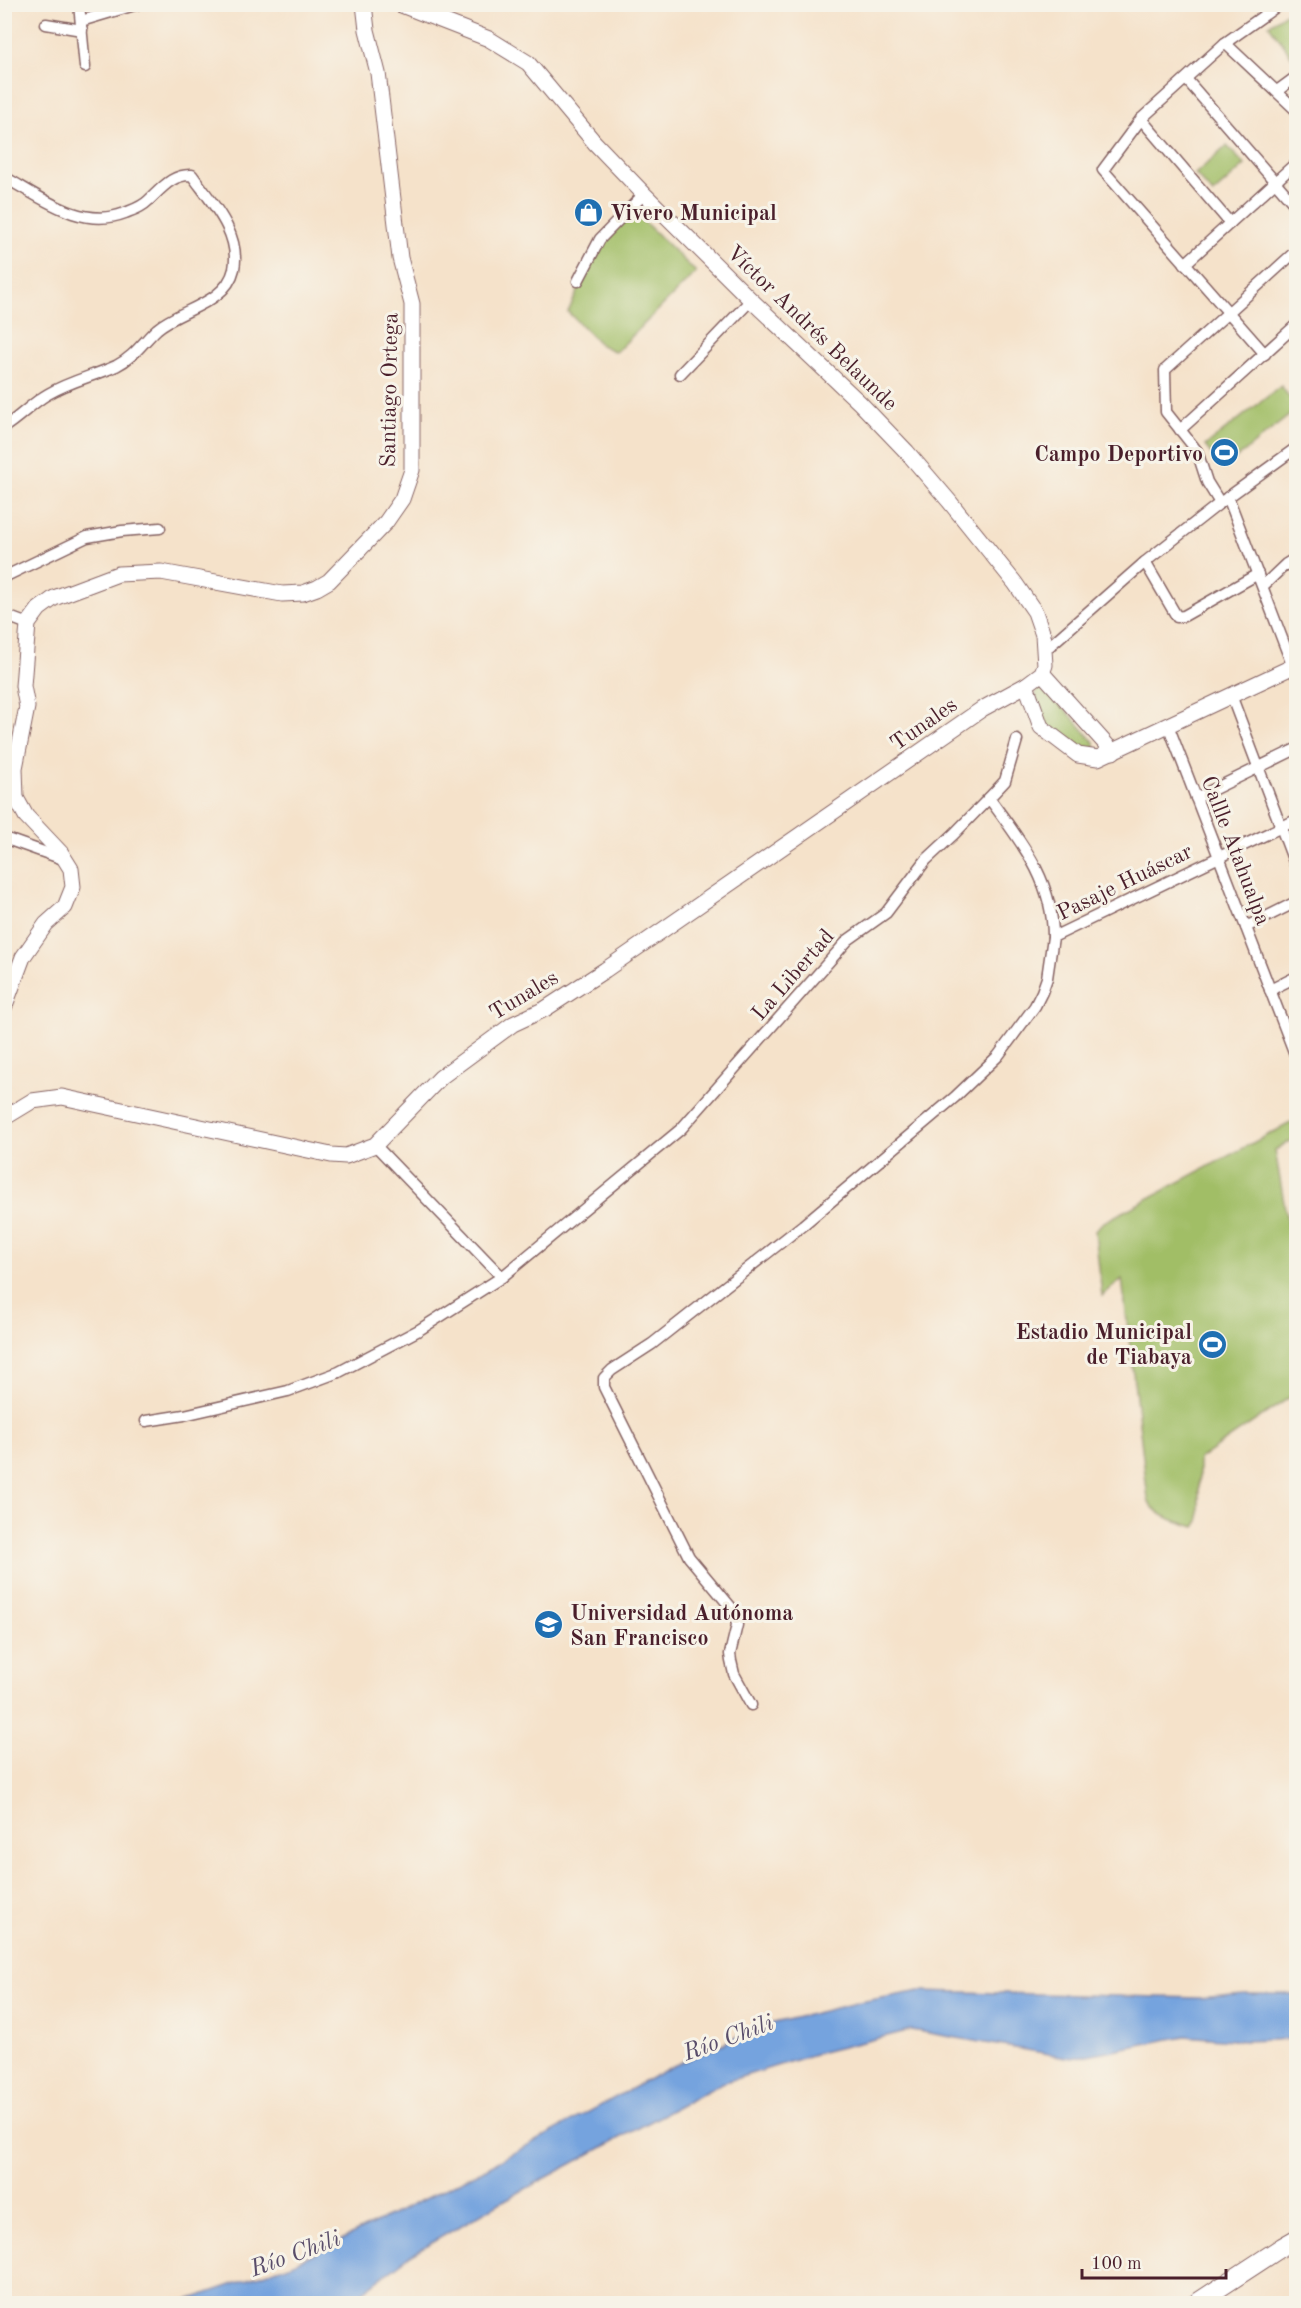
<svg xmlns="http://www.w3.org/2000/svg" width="1301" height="2308" font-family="'Old Standard TT',serif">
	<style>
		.green { fill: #a1be66; stroke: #766e48; stroke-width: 1.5 }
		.water { fill: #74a3de; stroke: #5f6184; stroke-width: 1.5 }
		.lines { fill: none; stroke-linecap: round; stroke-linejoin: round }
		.street-casing { stroke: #866363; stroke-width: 13 }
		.secondary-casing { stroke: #866363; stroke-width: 17 }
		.primary-casing { stroke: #866363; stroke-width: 20 }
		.street { stroke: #fff; stroke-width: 10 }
		.secondary { stroke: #fff; stroke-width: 15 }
		.primary { stroke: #fff; stroke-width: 18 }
		.labels { text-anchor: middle; stroke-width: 6; stroke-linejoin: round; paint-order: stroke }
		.poi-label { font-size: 22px; font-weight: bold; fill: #4a1f2b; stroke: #f7f3e8; text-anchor: start }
		.street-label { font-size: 22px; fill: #4a1f2b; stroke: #f7f3e8 }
		.water-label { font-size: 24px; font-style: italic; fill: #594d6a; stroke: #f7f3e8 }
	</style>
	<rect width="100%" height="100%" fill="#f7f3e8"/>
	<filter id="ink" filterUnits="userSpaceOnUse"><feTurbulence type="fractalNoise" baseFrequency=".0167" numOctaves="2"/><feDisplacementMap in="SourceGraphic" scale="12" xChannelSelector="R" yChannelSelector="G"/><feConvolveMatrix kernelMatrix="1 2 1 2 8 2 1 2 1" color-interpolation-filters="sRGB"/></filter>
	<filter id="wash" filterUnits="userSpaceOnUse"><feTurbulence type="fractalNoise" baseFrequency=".008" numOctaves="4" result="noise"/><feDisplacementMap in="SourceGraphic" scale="24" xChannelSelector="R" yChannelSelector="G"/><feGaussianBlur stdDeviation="1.35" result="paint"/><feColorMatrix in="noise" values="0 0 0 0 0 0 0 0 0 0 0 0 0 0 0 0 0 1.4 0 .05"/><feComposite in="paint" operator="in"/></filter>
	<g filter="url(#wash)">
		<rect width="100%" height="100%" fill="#f5e2ca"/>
		<!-- green -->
		<g class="green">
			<polygon points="1290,10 1296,18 1296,57 1294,59 1269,25"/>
			<polygon points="1227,146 1245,165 1213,194 1195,174"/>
			<polygon points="632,210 696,272 616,352 601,345 568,312 601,241"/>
			<polygon points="1281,386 1296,406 1296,410 1223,469 1205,446"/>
			<polygon points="1040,685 1045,686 1095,743 1095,751 1090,754 1039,719 1035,686"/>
			<path d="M1296,1120V1138L1275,1150L1296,1273V1393L1199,1459V1521L1195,1527C1178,1521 1154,1517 1148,1499L1122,1279L1102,1296L1095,1231L1102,1223Z"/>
		</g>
		<!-- water -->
		<polygon class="water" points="920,1991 1200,1998 1244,1994 1296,1994 1296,2039 1245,2041 1185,2036 1072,2058 911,2030 818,2053 722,2083 503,2201 412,2254 348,2303 179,2303 292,2264 475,2174 671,2067 762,2026 860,2002"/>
	</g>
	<g filter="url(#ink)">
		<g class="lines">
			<defs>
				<g id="street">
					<polyline points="79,4 85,67"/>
					<polyline points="81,21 138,4"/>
					<polyline points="46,24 82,30"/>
					<polyline points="1225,43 1296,110"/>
					<polyline points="1186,79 1296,206"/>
					<polyline points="1277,91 1296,77"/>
					<polyline points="1141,119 1230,223"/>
					<path d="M4,177C41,197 81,230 125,213C135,209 142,207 149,200C163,187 173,174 192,175C211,202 241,233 234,269C226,304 180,309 157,329C143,342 134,357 116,366C94,376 70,381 48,394C32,403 20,417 4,427"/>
					<polyline points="1185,264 1296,163"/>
					<polyline points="578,281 600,239 644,194"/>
					<polyline points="1265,354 1103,170 1141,119 1225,43 1280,4"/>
					<polyline points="680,374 751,300"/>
					<polyline points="1180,430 1296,325"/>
					<polyline points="1228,497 1296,675"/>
					<polyline points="1220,503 1207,482 1197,451 1166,412 1165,370 1296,251"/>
					<polyline points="1145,562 1177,617 1184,616 1258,574"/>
					<polyline points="4,577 87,537 122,531 160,528"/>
					<polyline points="1263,586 1286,564 1296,558"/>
					<polyline points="4,615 28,624"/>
					<polyline points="1045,650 1145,562 1220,503 1296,448"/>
					<polyline points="1231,695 1296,867"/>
					<polyline points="1168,725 1296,1057"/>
					<polyline points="989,798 1005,781 1017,740"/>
					<polyline points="1196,798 1296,749"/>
					<polyline points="4,838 66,860"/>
					<polyline points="1246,927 1296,902"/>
					<polyline points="1270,990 1296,977"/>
					<polyline points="375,1145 502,1277"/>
					<path d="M146,1421L184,1415L288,1391L339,1372L419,1330L502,1277L681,1129L848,940L886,913L926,860L954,834L989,798C1021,842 1053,880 1053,937"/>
					<polyline points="751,1705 734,1674 731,1661 730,1654 737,1625 734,1611 689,1557 604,1387 604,1378 612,1370 652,1344 803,1225 955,1097 998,1056 1035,1006 1042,992 1047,978 1053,937 1296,820"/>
				</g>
				<g id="secondary">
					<polyline points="1042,673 1113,752"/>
					<polyline points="1026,685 1041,727 1078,755 1098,758 1296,665"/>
					<polyline points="4,1008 23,957 46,924 65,907 73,887 71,869 61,853 26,816 16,798 15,768 27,707 23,686 28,624 39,609 54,598 118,574 161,572 282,594 303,593 317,588 329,581 386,522 402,499 412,470 412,304 400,258 378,73 367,30 364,4"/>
					<polyline points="4,1118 32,1101 62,1097 331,1155 346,1156 375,1145 441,1077 513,1024 545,1009 605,970 982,709 1026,685 1042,673 1045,665 1043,635 1035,612 1015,583 949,501 907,452 860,403 751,300 644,194 595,143 528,63 489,39 399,4"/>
				</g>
				<polyline id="primary" points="1195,2304 1282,2247 1296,2239"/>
			</defs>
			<!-- street casing -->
			<use href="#street" class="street-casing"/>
			<!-- secondary casing -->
			<use href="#secondary" class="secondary-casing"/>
			<!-- primary casing -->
			<use href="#primary" class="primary-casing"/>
			<!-- street -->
			<use href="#street" class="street"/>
			<!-- secondary -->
			<use href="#secondary" class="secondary"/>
			<!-- primary -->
			<use href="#primary" class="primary"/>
		</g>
	</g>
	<!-- icons -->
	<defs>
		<symbol id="shop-disc" viewBox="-11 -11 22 22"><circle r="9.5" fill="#1f6fb2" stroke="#f7f3e8"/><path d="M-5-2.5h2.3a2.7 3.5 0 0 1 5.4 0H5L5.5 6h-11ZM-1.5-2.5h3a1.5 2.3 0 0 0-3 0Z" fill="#fff"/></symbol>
		<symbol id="stadium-disc" viewBox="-11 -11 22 22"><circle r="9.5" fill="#1f6fb2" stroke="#f7f3e8"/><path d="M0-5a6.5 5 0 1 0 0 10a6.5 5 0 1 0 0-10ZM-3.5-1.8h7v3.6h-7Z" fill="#fff"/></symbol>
		<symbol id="university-disc" viewBox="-11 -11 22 22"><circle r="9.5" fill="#1f6fb2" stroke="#f7f3e8"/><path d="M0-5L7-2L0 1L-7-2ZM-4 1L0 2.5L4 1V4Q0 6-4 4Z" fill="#fff"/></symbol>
	</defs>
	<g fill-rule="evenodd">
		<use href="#shop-disc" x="572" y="196" width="33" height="33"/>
		<use href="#stadium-disc" x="1208" y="436" width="33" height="33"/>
		<use href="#stadium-disc" x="1196" y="1328" width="33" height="33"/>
		<use href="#university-disc" x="532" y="1608" width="33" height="33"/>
	</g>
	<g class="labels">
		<!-- poi labels -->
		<g class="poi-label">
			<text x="610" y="220">Vivero Municipal</text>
			<text x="1203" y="461" text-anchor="end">Campo Deportivo</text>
			<text x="1192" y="1339" text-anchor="end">Estadio Municipal<tspan x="1192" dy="25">de Tiabaya</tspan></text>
			<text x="570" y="1620">Universidad Autónoma<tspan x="570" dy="25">San Francisco</tspan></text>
		</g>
		<!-- street labels -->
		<g class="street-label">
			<text transform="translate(813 327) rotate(44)" y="8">Víctor Andrés Belaunde</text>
			<text transform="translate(388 390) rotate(-89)" y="8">Santiago Ortega</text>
			<text transform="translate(923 723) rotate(-35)" y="8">Tunales</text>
			<text transform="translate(1237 850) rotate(69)" y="8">Callle Atahualpa</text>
			<text transform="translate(1124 881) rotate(-26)" y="8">Pasaje Huáscar</text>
			<text transform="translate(792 974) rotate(-49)" y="8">La Libertad</text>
			<text transform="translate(523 994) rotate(-31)" y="8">Tunales</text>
		</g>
		<!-- water labels -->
		<g class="water-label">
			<text transform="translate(728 2037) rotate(-20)" y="8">Río Chili</text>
			<text transform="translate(295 2253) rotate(-20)" y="8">Río Chili</text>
		</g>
	</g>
	<!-- margin -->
	<rect width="1301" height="2308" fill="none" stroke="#f7f3e8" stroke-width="24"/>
	<!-- scale -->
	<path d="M1082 2269v9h144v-9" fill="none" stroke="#4a1f2b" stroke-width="3"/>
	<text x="1091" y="2269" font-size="18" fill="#4a1f2b" stroke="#f7f3e8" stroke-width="4.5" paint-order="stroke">100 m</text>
</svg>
